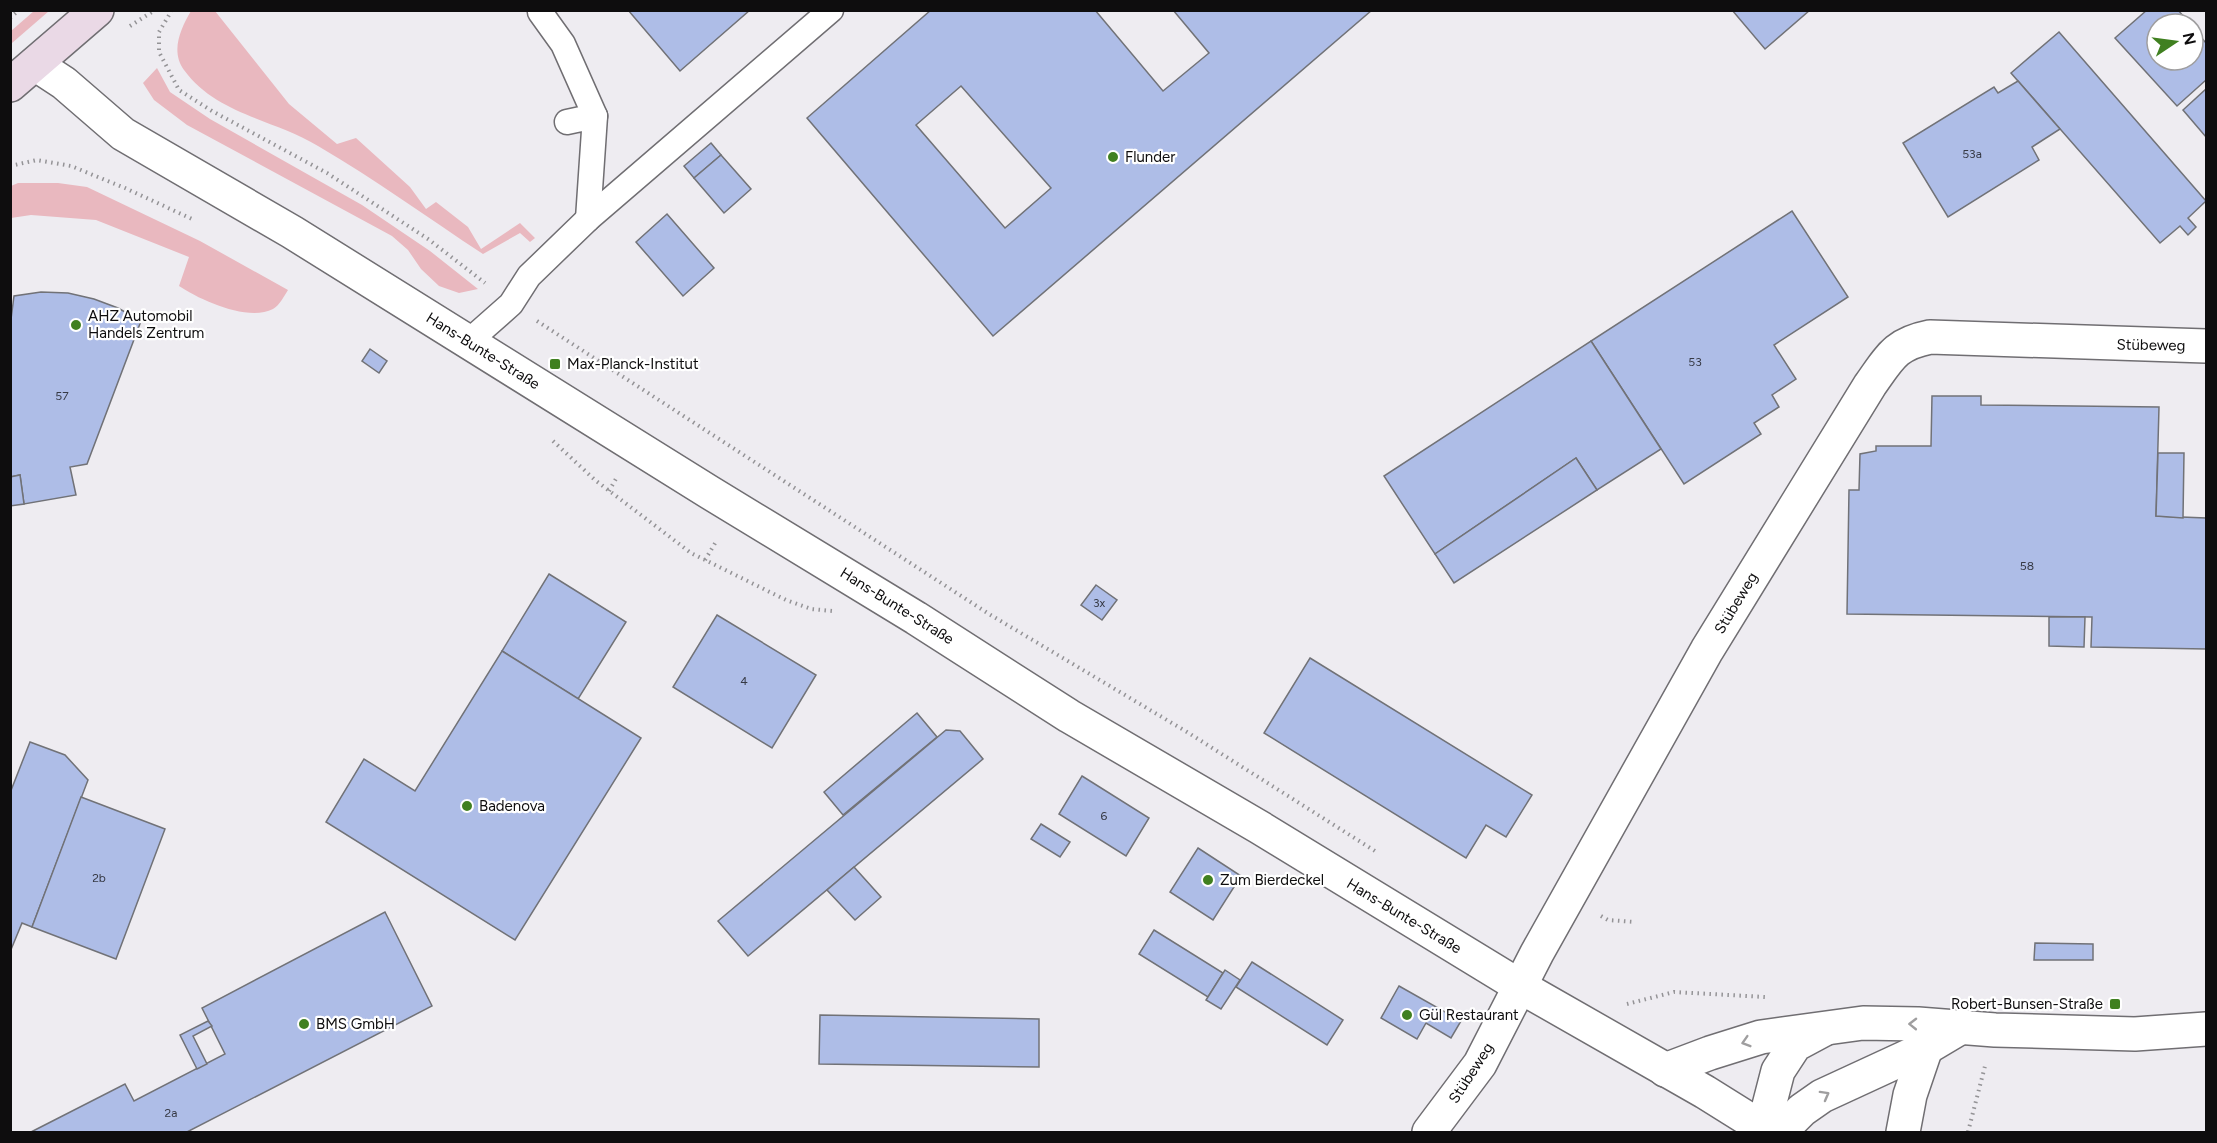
<svg xmlns="http://www.w3.org/2000/svg" width="2217" height="1143" font-family="Figtree,sans-serif">
	<style>
		.green { fill: #e9b8bf }
		.building { fill: #aebde7; stroke: #717277; stroke-width: 1.5; fill-rule: evenodd }
		.lines { fill: none; stroke-linecap: round; stroke-linejoin: round }
		.lane-casing { stroke: #706e72; stroke-width: 27 }
		.street-casing { stroke: #706e72; stroke-width: 36 }
		.secondary-casing { stroke: #706e72; stroke-width: 36 }
		.path { stroke: #949396; stroke-width: 4; stroke-dasharray: 1.5 4.5; stroke-linecap: butt }
		.lane { stroke: #fff; stroke-width: 24 }
		.street { stroke: #fff; stroke-width: 33 }
		.secondary { stroke: #ead9e6; stroke-width: 33 }
		.oneway { stroke: #9f9e9f }
		.poi-dot { fill: #408020; stroke: #fff; stroke-width: 2 }
		.labels { text-anchor: middle; stroke-width: 4.5; stroke-linejoin: round; paint-order: stroke }
		.number-label { font-size: 12px; fill: #363944 }
		.poi-label { font-size: 15px; fill: #0e0d0e; stroke: #fff; text-anchor: start }
		.street-label { font-size: 15px; fill: #0e0d0e; stroke: #fff }
	</style>
	<rect width="100%" height="100%" fill="#eeecf1"/>
	<!-- green -->
	<g class="green">
		<polygon points="34,11 49,11 12,43 11,31"/>
		<path d="M191,11H215L289,104L337,144L356,138L410,187L426,209L436,202L468,227L481,249L520,223L535,238L530,242L520,233L483,254C428,218 375,179 318,146C274,119 217,115 184,70C170,51 181,28 191,11Z"/>
		<polygon points="157,68 170,92 210,119 362,205 430,251 478,289 459,293 439,286 421,269 408,250 392,236 187,125 154,100 143,83"/>
		<path d="M18,183H58L87,187L200,241L288,290C284,296 280,305 273,309C248,322 200,300 179,286L189,257L96,220L31,215L11,218V186Z"/>
	</g>
	<!-- building -->
	<g class="building">
		<polygon points="628,10 750,10 680,71"/>
		<path d="M931,10H1095L1163,91L1209,53L1173,10H1372L993,336L807,118ZM961,86L1051,188L1005,228L916,125Z"/>
		<polygon points="1732,10 1810,10 1765,49"/>
		<polygon points="2147,10 2178,10 2190,24 2157,24 2157,60 2193,60 2193,28 2206,43 2206,80 2177,106 2115,38"/>
		<polygon points="2059,32 2206,201 2188,218 2196,227 2188,235 2180,226 2160,243 2011,73"/>
		<polygon points="2018,81 2060,129 2032,147 2039,160 1948,217 1903,143 1994,87 1998,93"/>
		<polygon points="2206,89 2206,137 2183,110"/>
		<polygon points="711,143 721,155 694,178 684,166"/>
		<polygon points="721,155 751,189 724,213 694,178"/>
		<polygon points="1792,211 1848,297 1774,345 1796,379 1772,395 1779,407 1754,423 1761,434 1684,484 1591,341"/>
		<polygon points="667,214 714,268 683,296 636,242"/>
		<polygon points="41,292 68,293 94,299 118,308 141,321 87,464 70,467 76,495 24,504 20,475 10,477 10,327 14,296"/>
		<polygon points="1591,341 1661,449 1597,490 1576,458 1435,554 1384,476"/>
		<polygon points="370,349 387,361 379,373 362,361"/>
		<polygon points="1932,396 1981,396 1981,405 2159,407 2156,516 2206,518 2206,649 2091,647 2092,617 1847,614 1849,490 1859,490 1860,454 1876,451 1876,446 1931,446"/>
		<polygon points="2158,453 2184,453 2183,518 2156,516"/>
		<polygon points="1576,458 1597,490 1454,583 1435,554"/>
		<polygon points="20,475 24,504 10,506 10,477"/>
		<polygon points="549,574 626,622 578,699 502,651"/>
		<polygon points="1096,585 1117,600 1102,620 1081,605"/>
		<polygon points="717,615 816,675 772,748 673,687"/>
		<polygon points="2049,617 2085,617 2084,647 2049,646"/>
		<polygon points="502,651 641,738 515,940 326,822 364,759 415,791"/>
		<polygon points="1310,658 1532,795 1506,837 1486,825 1466,858 1264,733"/>
		<polygon points="917,713 937,737 843,815 824,792"/>
		<polygon points="946,730 960,731 983,759 748,956 718,921"/>
		<polygon points="30,742 65,755 88,780 32,927 22,923 10,952 10,793"/>
		<polygon points="1082,776 1149,818 1126,856 1059,814"/>
		<polygon points="81,797 165,829 116,959 32,927"/>
		<polygon points="1041,824 1070,842 1060,857 1031,839"/>
		<polygon points="1198,848 1241,876 1213,920 1170,892"/>
		<polygon points="854,867 881,897 855,920 827,890"/>
		<polygon points="385,912 432,1006 187,1132 31,1132 125,1084 134,1101 225,1054 202,1008"/>
		<polygon points="1154,930 1223,973 1208,997 1139,954"/>
		<polygon points="2035,943 2093,944 2093,960 2034,960"/>
		<polygon points="1252,962 1343,1020 1327,1045 1236,987"/>
		<polygon points="1225,970 1240,980 1221,1009 1206,1000"/>
		<polygon points="1399,986 1461,1021 1451,1038 1426,1023 1417,1039 1381,1018"/>
		<polygon points="820,1015 1039,1019 1039,1067 819,1064"/>
		<polygon points="208,1021 212,1026 193,1036 207,1064 197,1069 180,1035"/>
	</g>
	<g class="lines">
		<defs>
			<g id="lane">
				<polyline points="540,12 563,44 595,116"/>
				<polyline points="567,122 595,116 588,219"/>
				<polyline points="468,342 511,304 529,276 588,219 831,10"/>
			</g>
			<g id="street">
				<polyline points="35,64 64,83 123,134 292,232 709,492 916,618 1069,716 1259,827 1521,987 1705,1092 1769,1132"/>
				<polyline points="1665,1070 1710,1053 1761,1037 1863,1023 1918,1024 1995,1030 2135,1034 2206,1029"/>
				<polyline points="1763,1129 1778,1071 1795,1045 1823,1030"/>
				<path d="M1429,1132L1480,1064L1537,953L1707,650L1870,385C1890,357 1895,344 1930,337L2206,346"/>
				<polyline points="1780,1132 1802,1110 1822,1096 1926,1048 1963,1026"/>
				<polyline points="1903,1132 1910,1095 1926,1048"/>
			</g>
			<polyline id="secondary" points="10,85 97,10"/>
		</defs>
		<!-- lane casing -->
		<use href="#lane" class="lane-casing"/>
		<!-- street casing -->
		<use href="#street" class="street-casing"/>
		<!-- secondary casing -->
		<use href="#secondary" class="secondary-casing"/>
		<!-- path -->
		<g class="path">
			<polyline points="172,10 159,32 159,52 179,90 212,111 327,173 428,239 485,283"/>
			<polyline points="10,18 19,10"/>
			<polyline points="130,26 155,10"/>
			<polyline points="10,166 37,160 71,166 125,188 192,219"/>
			<polyline points="537,321 989,614 1187,732 1375,851"/>
			<polyline points="553,441 595,480 691,553 786,600 811,609 832,611"/>
			<polyline points="609,491 617,477"/>
			<polyline points="705,560 717,540"/>
			<polyline points="1601,916 1608,920 1635,922"/>
			<polyline points="1627,1004 1674,992 1765,997"/>
			<polyline points="1968,1132 1985,1066"/>
		</g>
		<!-- lane -->
		<use href="#lane" class="lane"/>
		<!-- street -->
		<use href="#street" class="street"/>
		<!-- secondary -->
		<use href="#secondary" class="secondary"/>
	</g>
	<!-- one-way arrows -->
	<defs><path id="oneway-chevron" d="M-2-3.5L2.5 0L-2 3.5" fill="none" stroke-width="1.6" stroke-linecap="round" stroke-linejoin="round" transform="scale(1.5)"/></defs>
	<g class="oneway">
		<use href="#oneway-chevron" transform="translate(1913 1024) rotate(-179)"/>
		<use href="#oneway-chevron" transform="translate(1746 1042) rotate(163)"/>
		<use href="#oneway-chevron" transform="translate(1825 1095) rotate(-29)"/>
	</g>
	<!-- markers -->
	<g class="poi-dot">
		<circle cx="1113" cy="157" r="6"/>
		<circle cx="76" cy="325" r="6"/>
		<rect x="549" y="358" width="12" height="12" rx="3"/>
		<circle cx="467" cy="806" r="6"/>
		<circle cx="1208" cy="880" r="6"/>
		<rect x="2109" y="998" width="12" height="12" rx="3"/>
		<circle cx="1407" cy="1015" r="6"/>
		<circle cx="304" cy="1024" r="6"/>
	</g>
	<g class="labels">
		<!-- number labels -->
		<g class="number-label">
			<text x="1972" y="158">53a</text>
			<text x="1695" y="366">53</text>
			<text x="62" y="400">57</text>
			<text x="2027" y="570">58</text>
			<text x="1099" y="607">3x</text>
			<text x="744" y="685">4</text>
			<text x="1104" y="820">6</text>
			<text x="99" y="882">2b</text>
			<text x="171" y="1117">2a</text>
		</g>
		<!-- poi labels -->
		<g class="poi-label">
			<text x="1125" y="162">Flunder</text>
			<text x="88" y="321">AHZ Automobil<tspan x="88" dy="17">Handels Zentrum</tspan></text>
			<text x="567" y="369">Max-Planck-Institut</text>
			<text x="479" y="811">Badenova</text>
			<text x="1220" y="885">Zum Bierdeckel</text>
			<text x="2103" y="1009" text-anchor="end">Robert-Bunsen-Straße</text>
			<text x="1419" y="1020">Gül Restaurant</text>
			<text x="316" y="1029">BMS GmbH</text>
		</g>
		<!-- street labels -->
		<g class="street-label">
			<text transform="translate(2151 345) rotate(1)" y="5">Stübeweg</text>
			<text transform="translate(483 351) rotate(32)" y="5">Hans-Bunte-Straße</text>
			<text transform="translate(1736 603) rotate(-59)" y="5">Stübeweg</text>
			<text transform="translate(897 606) rotate(32)" y="5">Hans-Bunte-Straße</text>
			<text transform="translate(1404 916) rotate(31)" y="5">Hans-Bunte-Straße</text>
			<text transform="translate(1471 1073) rotate(-57)" y="5">Stübeweg</text>
		</g>
	</g>
	<!-- border -->
	<rect width="2217" height="1143" fill="none" stroke="#0e0d0e" stroke-width="24"/>
	<!-- north arrow -->
	<g transform="translate(2175 42) rotate(77)"><circle r="28" fill="#ffffff" stroke="#9f9e9f" stroke-width="1.5"/>
	<path d="M0-4.5L10 22L0 15L-10 22Z" fill="#408020"/>
	<text y="-9" font-size="16" font-weight="bold" text-anchor="middle" fill="#0e0d0e">N</text>
	</g>
</svg>
